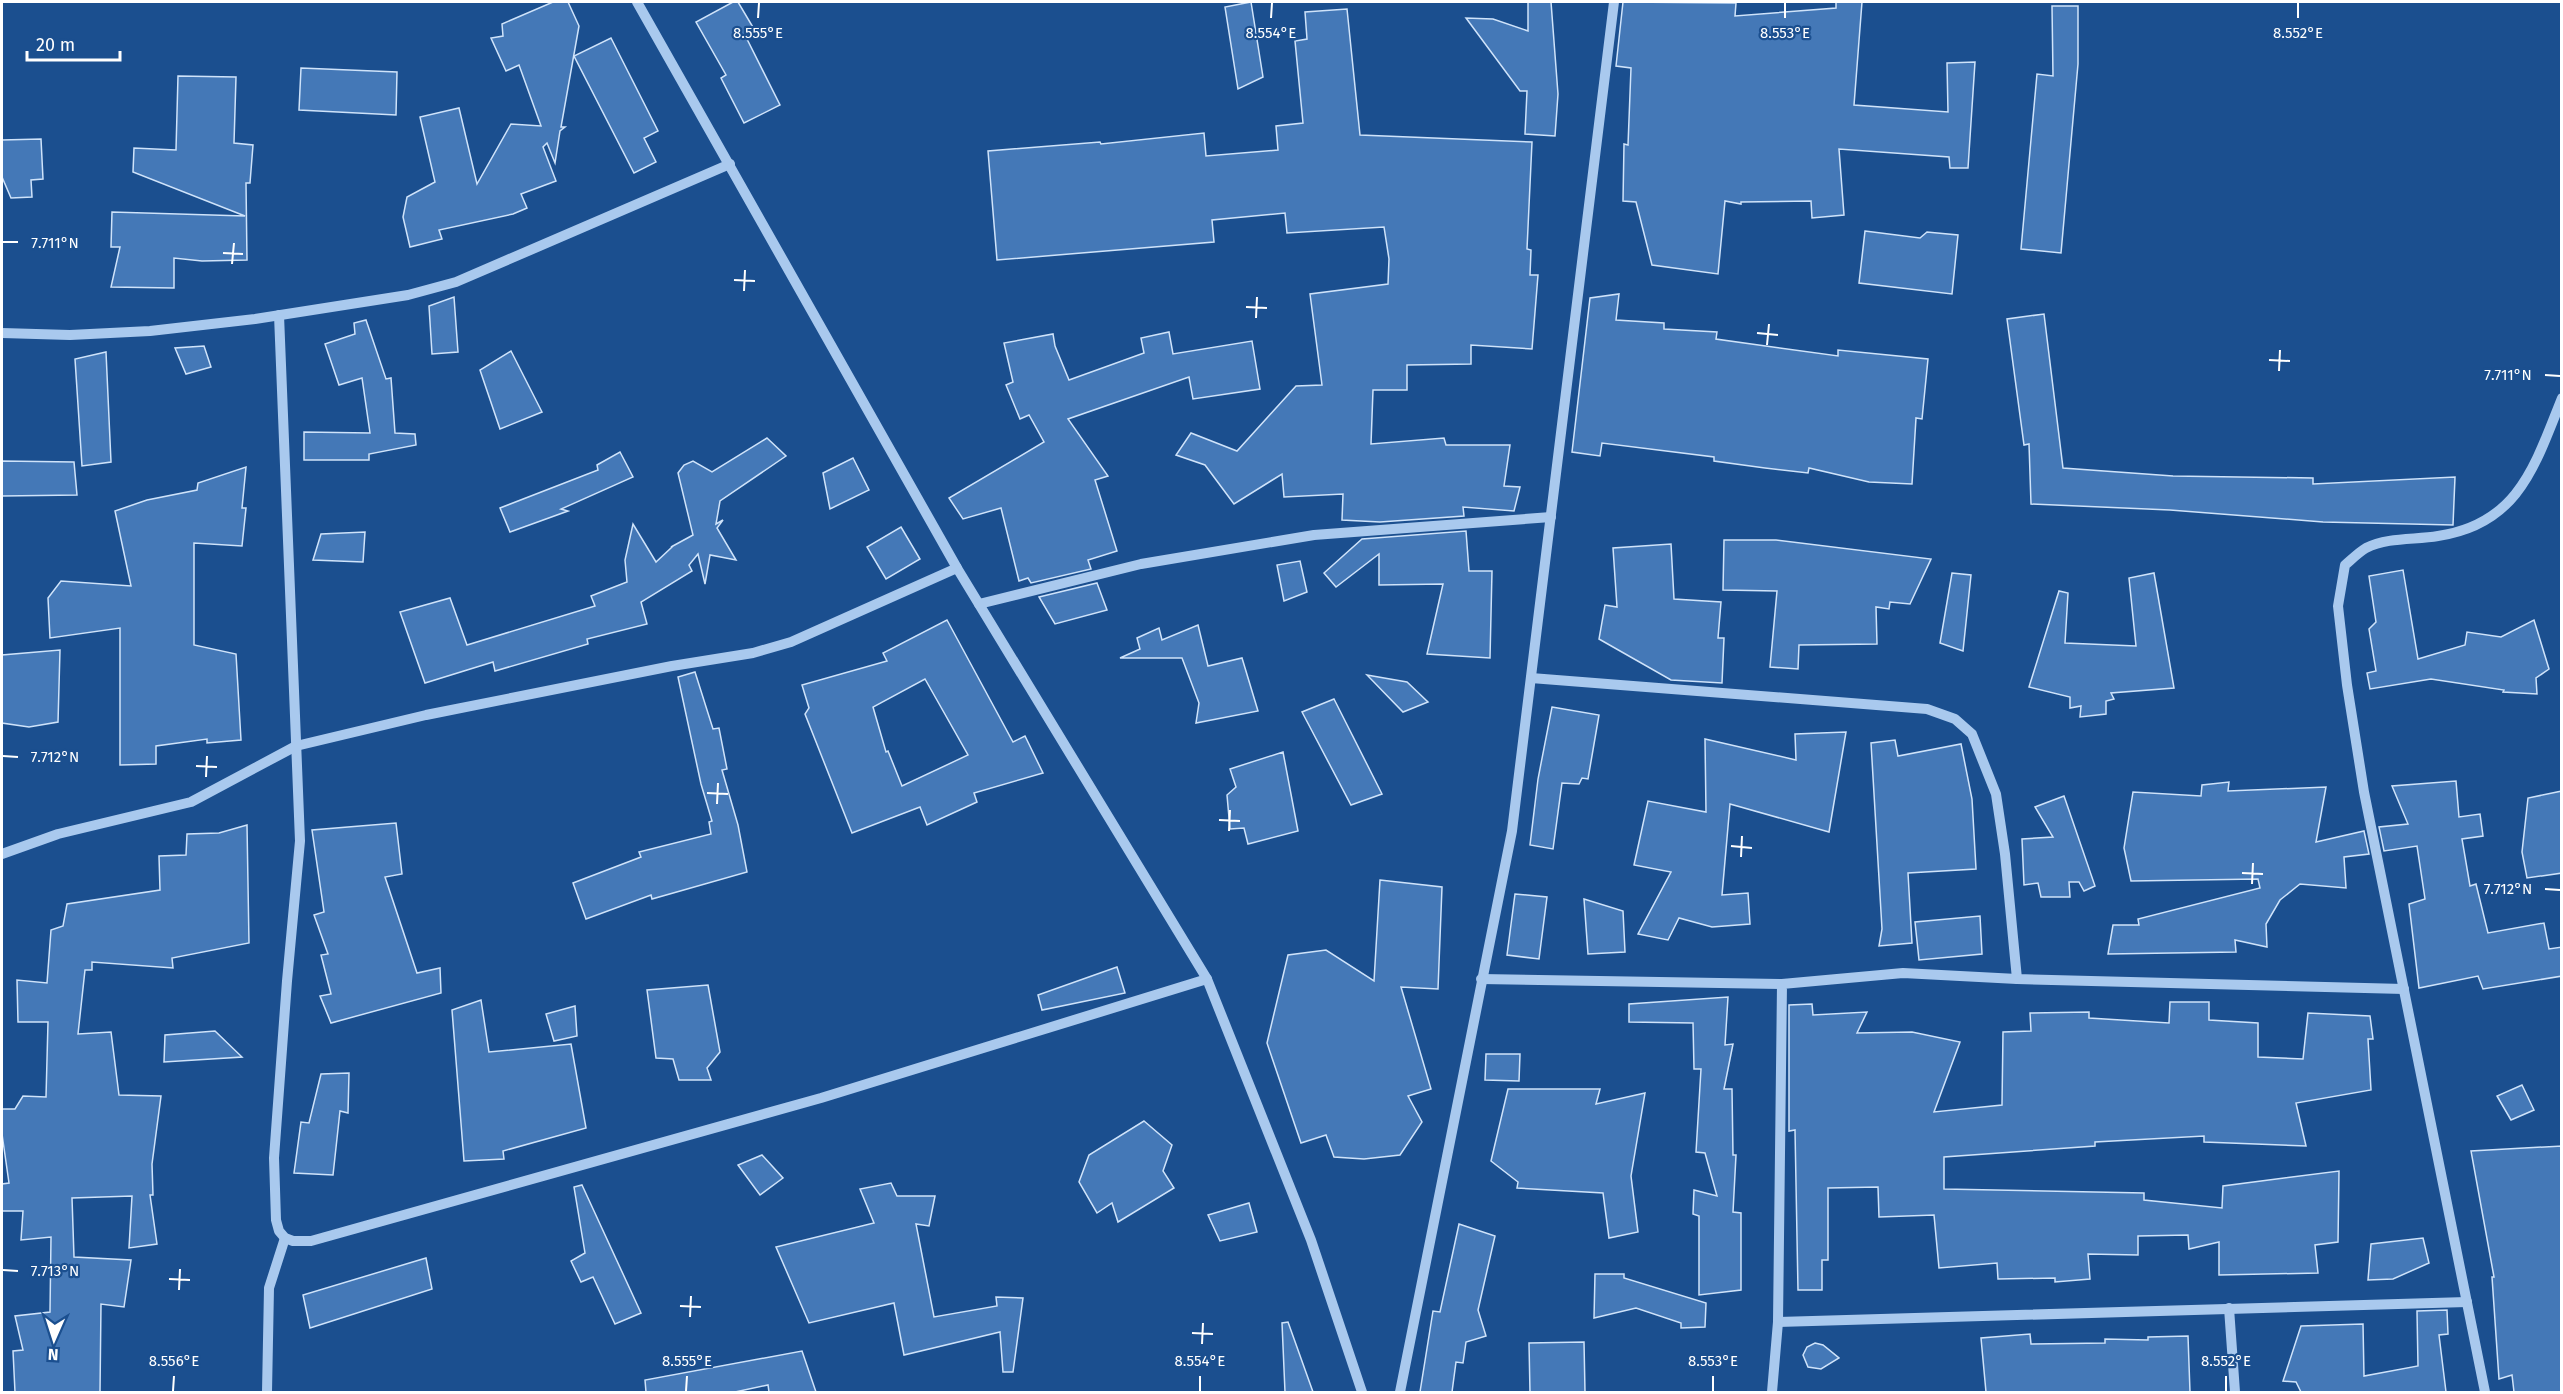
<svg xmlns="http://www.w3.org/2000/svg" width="2563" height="1394" font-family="'Fira Sans',sans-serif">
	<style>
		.building { fill: #4478b7; stroke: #cfe3fa; stroke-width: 1.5; fill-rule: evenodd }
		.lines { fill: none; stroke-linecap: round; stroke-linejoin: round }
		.minor { stroke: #a9c9ee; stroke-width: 10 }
		.ticks { fill: none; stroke: #fff; stroke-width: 2 }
		.ticks-label { font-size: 15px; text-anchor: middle; fill: #fff; stroke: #1b4f8f; stroke-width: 4.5; stroke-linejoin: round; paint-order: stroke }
	</style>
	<rect width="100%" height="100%" fill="#1b4f8f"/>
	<!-- building -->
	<g class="building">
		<polygon points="553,2 568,2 579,26 561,127 565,127 560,131 555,163 547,143 543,147 556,181 521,194 527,208 513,214 439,230 442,239 410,247 403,217 407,197 435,182 420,117 459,108 477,184 511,124 541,126 519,65 506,71 491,38 503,36 502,24"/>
		<polygon points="733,2 738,2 757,34 747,39 780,105 744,123 721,78 726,75 696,22"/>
		<polygon points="1251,2 1263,77 1238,89 1225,7"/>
		<polygon points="1528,2 1551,2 1558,94 1555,136 1525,134 1527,91 1520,91 1466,18 1493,19 1528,31"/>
		<polygon points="1623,2 1736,3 1735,16 1836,8 1836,2 1862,2 1854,105 1948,112 1947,63 1975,62 1968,168 1950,168 1949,157 1839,149 1844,215 1812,218 1811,201 1741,202 1741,204 1725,201 1718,274 1652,265 1636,202 1623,201 1624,144 1628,145 1631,68 1616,66"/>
		<polygon points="2052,6 2078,6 2078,64 2061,253 2021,249 2037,74 2053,76"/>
		<polygon points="1347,9 1360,135 1532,142 1527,249 1531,250 1530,275 1538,275 1532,349 1471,345 1471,364 1407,365 1407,390 1373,390 1371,444 1444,438 1446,445 1510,445 1504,486 1520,487 1514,511 1463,507 1464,516 1380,522 1342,520 1343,494 1284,497 1282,474 1234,504 1205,465 1176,455 1191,433 1237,451 1296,386 1322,385 1310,294 1388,284 1389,259 1384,227 1287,233 1285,213 1212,220 1214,242 997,260 988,151 1100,142 1101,144 1204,133 1206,156 1278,150 1276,126 1303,123 1295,41 1307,39 1305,12"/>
		<polygon points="611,38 658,131 644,138 656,162 634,173 574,56"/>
		<polygon points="301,68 397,72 396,115 299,110"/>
		<polygon points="178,76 236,77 234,143 253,145 250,183 246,183 247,260 202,261 174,258 174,288 111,287 120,247 111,247 112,212 245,216 133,172 134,148 176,150"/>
		<polygon points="41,139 43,179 31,180 32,197 11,198 2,177 2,140"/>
		<polygon points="1865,231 1920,238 1927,232 1958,235 1952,294 1859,283"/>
		<polygon points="1619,294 1616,320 1664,323 1664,329 1717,332 1716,339 1838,356 1838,350 1928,359 1922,419 1916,418 1912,484 1869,482 1809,468 1808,473 1765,468 1714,461 1714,457 1602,443 1600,456 1572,452 1590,298"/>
		<polygon points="454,297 458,352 432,354 429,306"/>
		<polygon points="2044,314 2063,468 2173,476 2313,478 2313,484 2455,477 2453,525 2323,522 2170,510 2031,504 2029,444 2024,445 2007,319"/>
		<polygon points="366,320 386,379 391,378 395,433 415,434 416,445 369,454 369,460 304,460 304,432 370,433 362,378 339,385 325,344 355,334 354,323"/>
		<polygon points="1169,332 1173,354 1252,341 1260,389 1193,399 1189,377 1068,419 1108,476 1095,480 1117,551 1088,560 1091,569 1031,583 1028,578 1019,581 1001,508 963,519 949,498 1044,442 1029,415 1020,419 1006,385 1013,382 1004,343 1053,334 1055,346 1069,380 1144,353 1141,338"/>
		<polygon points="204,346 211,367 186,374 175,348"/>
		<polygon points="511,351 542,412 500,429 480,370"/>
		<polygon points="106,352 111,462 82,466 75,359"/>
		<polygon points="767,438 786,456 720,501 716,524 723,520 717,528 736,560 710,555 705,584 698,554 689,565 692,571 641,602 647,624 587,639 588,644 495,671 493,662 425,683 400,612 450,598 467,645 595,606 591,596 627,582 625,560 633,524 656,562 672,547 671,547 693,535 678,473 684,465 693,461 712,472"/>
		<polygon points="620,452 633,477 561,509 568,511 510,532 500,508 598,470 597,465"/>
		<polygon points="853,458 869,490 830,509 823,473"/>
		<polygon points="2,461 74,462 77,495 2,496"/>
		<polygon points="246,467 242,508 246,508 242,546 194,543 194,645 236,654 241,740 207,743 207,739 156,746 156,764 120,765 120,628 50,638 48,598 61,581 131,586 115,511 147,500 197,490 198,483"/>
		<polygon points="901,527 920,559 886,579 867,547"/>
		<polygon points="1466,531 1469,571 1492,571 1490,658 1427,654 1443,584 1379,585 1379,554 1336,587 1324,573 1362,539"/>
		<polygon points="365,532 363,562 313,560 321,534"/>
		<polygon points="1724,540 1776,540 1931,559 1910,604 1890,602 1889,609 1876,607 1877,644 1799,645 1798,669 1770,667 1777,591 1723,590"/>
		<polygon points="1671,544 1674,599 1721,602 1718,638 1724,638 1722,683 1671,680 1599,639 1605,605 1617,607 1613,548"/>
		<polygon points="1300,561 1307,592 1284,601 1277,565"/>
		<polygon points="2403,570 2418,659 2465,645 2467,632 2501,637 2534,620 2549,669 2536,678 2537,694 2503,692 2504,690 2431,679 2370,689 2367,673 2376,671 2369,629 2376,622 2369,576"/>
		<polygon points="1952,573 1971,575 1963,651 1940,643"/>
		<polygon points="2154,573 2174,688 2111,693 2114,699 2106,701 2106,714 2080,717 2081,706 2070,708 2070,697 2029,687 2059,591 2068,593 2065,643 2136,646 2129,578"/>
		<polygon points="1097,583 1107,610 1055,624 1039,597"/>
		<path d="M947,620L1013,742L1025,736L1043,773L974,793L977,802L927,825L920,807L852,833L805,714L809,708L802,685L887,661L883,653ZM925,679L968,755L902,786L888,751L886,752L873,707Z"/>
		<polygon points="1198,625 1208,666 1242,658 1258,711 1196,723 1199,703 1182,658 1120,658 1140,649 1137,638 1159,628 1162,640"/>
		<polygon points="60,650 58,722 29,727 2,723 2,655"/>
		<polygon points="695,672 713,729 719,728 727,769 722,770 738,825 747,872 652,899 651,895 586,919 573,883 641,857 639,852 711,834 709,822 712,821 701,784 678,677"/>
		<polygon points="1367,675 1407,682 1428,702 1403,712"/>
		<polygon points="1334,699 1382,794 1351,805 1302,712"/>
		<polygon points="1552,707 1599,715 1588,779 1582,778 1579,784 1562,783 1553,849 1530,845 1538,779"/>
		<polygon points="1846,732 1829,832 1730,804 1722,895 1748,893 1750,924 1712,927 1679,918 1668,940 1638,934 1671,872 1634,865 1648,801 1706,812 1705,739 1796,760 1795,734"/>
		<polygon points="1895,740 1898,756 1961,744 1972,799 1976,869 1908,873 1912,943 1879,946 1882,929 1871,743"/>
		<polygon points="1283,752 1298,831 1248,844 1244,828 1230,829 1227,795 1236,787 1230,769"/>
		<polygon points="2456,781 2459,817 2480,814 2483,836 2462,839 2470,886 2476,884 2488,933 2544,923 2549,949 2562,947 2562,976 2483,989 2478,976 2419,988 2409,904 2425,899 2417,846 2384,851 2379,827 2408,824 2392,786"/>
		<polygon points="2229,782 2228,791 2326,787 2316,842 2364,831 2369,854 2344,857 2346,888 2300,884 2280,900 2266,924 2267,947 2235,940 2236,952 2108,954 2113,925 2139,925 2138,919 2260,888 2258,879 2131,881 2124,848 2133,792 2201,796 2202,785"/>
		<polygon points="2562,791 2562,873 2527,878 2522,852 2528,798"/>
		<polygon points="2064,796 2095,886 2084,891 2079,882 2069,882 2070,897 2041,897 2038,883 2024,885 2022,839 2053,837 2035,807"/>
		<polygon points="396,823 402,874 385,877 417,973 440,968 441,993 331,1023 320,996 331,994 321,955 328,954 314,915 324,912 312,830"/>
		<polygon points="247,825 249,943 172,958 173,968 92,962 92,970 85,970 78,1034 111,1032 119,1095 161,1096 152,1164 153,1195 150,1195 157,1244 129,1248 132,1196 72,1198 74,1257 131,1260 124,1307 101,1304 100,1392 15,1392 13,1351 23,1350 15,1316 50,1312 51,1237 21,1240 23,1211 2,1211 2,1184 9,1183 2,1134 2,1109 15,1109 23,1096 46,1097 48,1022 18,1022 17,980 47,983 51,930 63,926 67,904 160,890 159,856 186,855 187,834 219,833"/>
		<polygon points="1380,880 1442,887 1438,989 1401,987 1431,1089 1408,1096 1422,1122 1400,1155 1364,1159 1334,1157 1326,1135 1301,1143 1267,1043 1288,955 1326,950 1374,981"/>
		<polygon points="1515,894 1547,897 1539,959 1507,955"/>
		<polygon points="1584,899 1623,911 1625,952 1588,954"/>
		<polygon points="1980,916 1982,954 1919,960 1915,922"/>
		<polygon points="1117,967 1125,993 1042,1010 1038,995"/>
		<polygon points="708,985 720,1052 707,1068 711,1080 679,1080 673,1059 656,1058 647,990"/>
		<polygon points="1728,997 1725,1045 1733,1044 1724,1089 1732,1089 1733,1155 1736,1155 1733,1212 1741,1213 1741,1290 1699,1295 1699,1216 1693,1214 1694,1190 1717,1196 1705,1153 1696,1152 1701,1069 1694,1069 1693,1023 1629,1022 1629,1004"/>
		<polygon points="481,1000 489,1052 571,1044 586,1128 503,1151 504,1159 464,1161 452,1010"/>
		<polygon points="2170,1002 2209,1002 2209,1020 2258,1023 2258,1057 2303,1059 2308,1013 2370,1016 2373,1039 2368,1039 2371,1090 2296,1103 2306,1146 2204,1142 2204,1136 2095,1142 2095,1146 1944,1157 1944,1189 2144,1193 2144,1200 2222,1208 2223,1186 2339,1171 2338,1242 2315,1245 2318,1273 2219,1275 2219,1242 2189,1249 2188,1235 2138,1236 2138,1255 2088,1254 2090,1279 2055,1282 2055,1278 1998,1279 1997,1263 1939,1268 1934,1215 1879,1217 1878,1187 1828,1188 1828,1260 1822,1260 1822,1290 1798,1290 1795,1130 1789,1131 1789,1005 1812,1004 1813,1015 1867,1012 1857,1033 1912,1032 1960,1042 1934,1112 2002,1105 2003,1032 2031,1031 2030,1013 2089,1012 2089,1018 2169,1023"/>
		<polygon points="575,1006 577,1036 554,1041 546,1014"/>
		<polygon points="215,1031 242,1057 164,1062 165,1035"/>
		<polygon points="1486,1054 1520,1054 1519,1081 1485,1080"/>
		<polygon points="349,1073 348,1113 340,1111 333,1175 294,1173 301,1122 309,1123 321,1074"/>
		<polygon points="2522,1085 2534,1110 2511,1120 2497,1096"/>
		<polygon points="1508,1089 1600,1089 1596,1104 1645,1093 1631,1176 1638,1232 1609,1238 1603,1193 1517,1188 1518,1182 1491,1161"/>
		<polygon points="1144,1121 1172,1145 1163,1171 1174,1188 1118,1222 1112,1203 1097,1213 1079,1182 1089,1155"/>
		<polygon points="2562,1146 2562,1392 2514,1392 2512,1375 2499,1379 2492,1277 2494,1277 2471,1151"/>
		<polygon points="762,1155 783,1178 760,1195 738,1165"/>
		<polygon points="891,1183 897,1196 935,1196 929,1226 916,1224 934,1317 997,1306 996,1297 1023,1298 1013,1372 1003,1372 1000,1332 904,1355 894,1303 809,1323 776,1247 874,1223 860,1189"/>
		<polygon points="582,1185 641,1313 615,1324 593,1277 581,1282 571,1261 585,1253 574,1187"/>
		<polygon points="1249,1203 1257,1232 1220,1241 1208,1215"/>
		<polygon points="1459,1224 1495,1236 1478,1310 1486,1336 1466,1342 1463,1363 1456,1362 1452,1392 1420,1392 1433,1311 1440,1312"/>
		<polygon points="2423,1238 2429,1263 2393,1279 2368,1280 2371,1244"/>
		<polygon points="426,1258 432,1289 310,1328 303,1295"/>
		<polygon points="1595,1274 1624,1274 1624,1278 1706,1303 1705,1327 1681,1328 1681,1323 1636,1308 1594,1318"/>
		<polygon points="2447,1310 2448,1334 2439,1335 2446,1392 2301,1392 2296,1382 2283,1381 2301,1326 2363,1324 2364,1376 2418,1366 2417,1311"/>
		<polygon points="1288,1322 1313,1392 1285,1392 1282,1323"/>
		<polygon points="2030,1334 2031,1344 2105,1343 2105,1339 2148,1340 2148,1337 2188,1336 2190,1392 1986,1392 1981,1338"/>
		<polygon points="1584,1342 1585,1392 1530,1392 1529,1343"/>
		<polygon points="1815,1343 1823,1345 1839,1358 1821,1369 1808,1367 1803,1355 1807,1347"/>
		<polygon points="802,1351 816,1392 769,1392 768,1385 735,1392 646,1392 645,1380"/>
	</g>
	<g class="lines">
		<!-- minor -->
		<g class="minor">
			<polyline points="637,2 957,568 1207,979 1311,1240 1362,1392"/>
			<polyline points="279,315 300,841 287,981 274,1158 276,1220 279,1231 285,1238 293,1241 311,1241 821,1098 1207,979"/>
			<polyline points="2,333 70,335 150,331 255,319 408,295 456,282 730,164"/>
			<polyline points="979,604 1141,564 1314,535 1551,517"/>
			<polyline points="1531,678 1927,709 1955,719 1972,734 1996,794 2005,854 2017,979"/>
			<polyline points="2,854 58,834 191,802 296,746 426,715 672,666 753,653 791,642 957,568"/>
			<polyline points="1481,979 1782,984"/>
			<polyline points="2229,1308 2235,1392"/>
			<polyline points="1778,1322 2467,1302"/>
			<polyline points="267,1392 269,1288 285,1238"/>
			<polyline points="1400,1392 1512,831 1614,2"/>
			<polyline points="1772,1392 1778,1322 1782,984 1903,973 2017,979 2404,989"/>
			<path d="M2485,1392L2364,792L2347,685L2338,606L2345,565C2351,560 2359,552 2366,548C2388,537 2415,540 2438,536C2519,524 2535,465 2562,398"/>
		</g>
	</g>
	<!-- ticks -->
	<path class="ticks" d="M758,18L759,3M1271,18L1272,3M1785,18V3M2298,18V3M3,242H18M223,253L243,254M232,264L234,243M734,280L755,281M744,291L745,270M1246,307L1267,308M1256,318L1257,297M1757,333L1778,335M1767,345L1769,324M2269,360L2290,361M2279,371L2280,350M2545,375L2560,376M3,756L18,757M196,766L217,767M206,777L207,756M707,793L728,794M717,804L718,783M1219,820L1240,821M1229,831L1230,810M1731,846L1752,848M1741,857L1742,836M2242,873L2263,874M2252,884L2253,863M2545,889L2560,890M3,1270L18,1271M169,1279L190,1280M179,1290L180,1269M680,1306L701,1307M690,1317L691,1296M1192,1333L1213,1334M1202,1344L1203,1323M173,1391L174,1376M686,1391L687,1376M1200,1391V1376M1713,1391V1376M2226,1391V1376"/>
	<g class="ticks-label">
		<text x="758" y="38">8.555°E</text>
		<text x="1271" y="38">8.554°E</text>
		<text x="1785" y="38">8.553°E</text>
		<text x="2298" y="38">8.552°E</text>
		<text x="55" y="248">7.711°N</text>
		<text x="2508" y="380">7.711°N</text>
		<text x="55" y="762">7.712°N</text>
		<text x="2508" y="894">7.712°N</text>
		<text x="55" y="1276">7.713°N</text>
		<text x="174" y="1366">8.556°E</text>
		<text x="687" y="1366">8.555°E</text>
		<text x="1200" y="1366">8.554°E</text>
		<text x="1713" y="1366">8.553°E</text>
		<text x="2226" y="1366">8.552°E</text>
	</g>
	<!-- border -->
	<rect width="2563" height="1394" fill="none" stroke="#ffffff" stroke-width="6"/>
	<!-- north arrow -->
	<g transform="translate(54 1340) rotate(183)" stroke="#1b4f8f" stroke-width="4.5" paint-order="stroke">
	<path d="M0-4.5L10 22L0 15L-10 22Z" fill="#ffffff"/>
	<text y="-9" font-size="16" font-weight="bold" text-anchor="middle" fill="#ffffff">N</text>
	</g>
	<!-- scale -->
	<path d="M27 51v9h93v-9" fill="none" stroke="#ffffff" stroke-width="3"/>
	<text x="36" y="51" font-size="18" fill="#ffffff" stroke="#1b4f8f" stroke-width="4.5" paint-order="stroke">20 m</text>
</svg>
